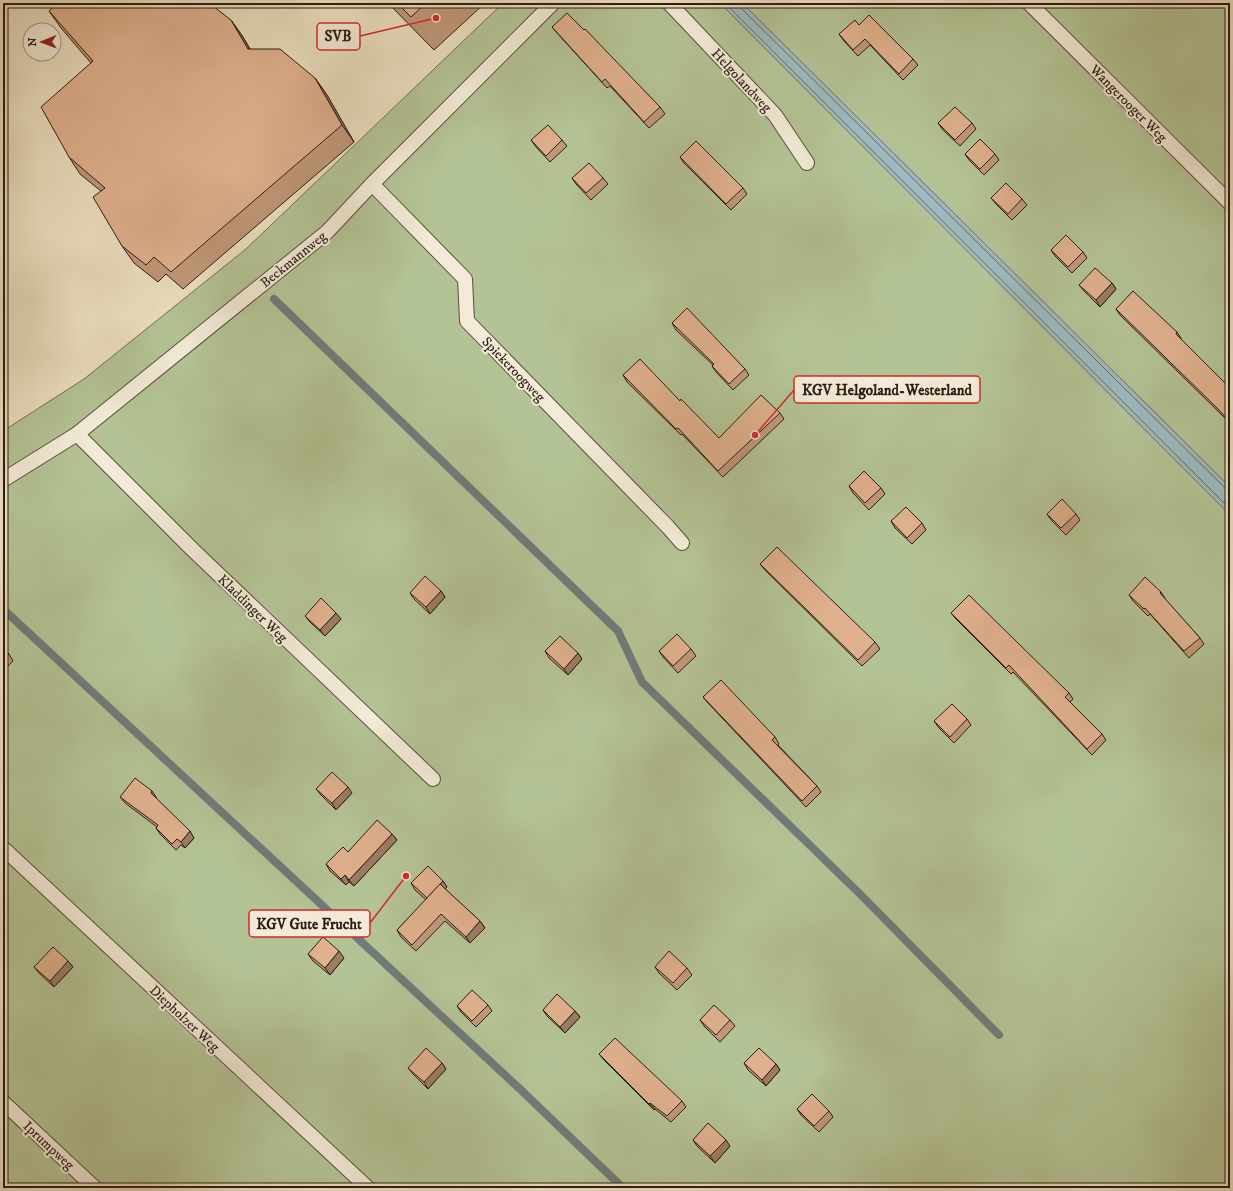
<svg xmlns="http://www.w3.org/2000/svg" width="1233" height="1191" font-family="'IM FELL DW Pica',serif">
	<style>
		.green { fill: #b4c395; stroke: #707055 }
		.water { fill: #9ebabe; stroke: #707b7a }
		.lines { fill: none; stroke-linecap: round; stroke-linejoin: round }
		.shore { stroke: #646b6a; stroke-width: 1 }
		.stream { stroke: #707b7a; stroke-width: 8 }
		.service-casing { stroke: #5b4d40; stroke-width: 16 }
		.service { stroke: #f3ebd7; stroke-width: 14 }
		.wall { fill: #c09879; stroke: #2b1c15 }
		.shaded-wall { fill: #9c7c63; stroke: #2b1c15 }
		.building { fill: #dfb18d; stroke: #2b1c15 }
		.labels { text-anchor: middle; stroke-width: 4; stroke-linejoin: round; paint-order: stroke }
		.street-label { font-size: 14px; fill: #2b1c15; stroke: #f3ebd7 }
		.leader { fill: none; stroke: #d62828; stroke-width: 1.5 }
		.callout-dot { fill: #d62828; stroke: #f3ebd7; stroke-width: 1.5 }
		.callout { fill: #f3ebd7; stroke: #d62828; stroke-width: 1.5 }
		.callout-label { font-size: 15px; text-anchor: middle; font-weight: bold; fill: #2b1c15 }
	</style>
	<rect width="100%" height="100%" fill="#ece0c1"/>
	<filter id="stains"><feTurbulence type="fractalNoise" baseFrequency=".005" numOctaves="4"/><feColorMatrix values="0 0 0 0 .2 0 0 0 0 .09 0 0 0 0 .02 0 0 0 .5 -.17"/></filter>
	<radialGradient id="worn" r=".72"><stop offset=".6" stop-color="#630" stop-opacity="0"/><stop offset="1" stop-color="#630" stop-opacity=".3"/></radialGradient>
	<!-- green -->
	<g class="green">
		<polygon points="503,3 720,3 1230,515 1230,1188 3,1188 3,431 84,379 246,249"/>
		<polygon points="742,3 1230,3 1230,487"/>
	</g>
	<!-- water -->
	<polygon class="water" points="720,3 742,3 1230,487 1230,515"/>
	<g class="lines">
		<!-- shore -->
		<g class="shore">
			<polyline points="725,3 1230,509"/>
			<polyline points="739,3 741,8 1225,488 1230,489"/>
		</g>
		<!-- stream -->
		<g class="stream">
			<polyline points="274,299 618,631 642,682 860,894 999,1035"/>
			<polyline points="3,609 521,1090 623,1188"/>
		</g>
		<defs>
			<g id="service">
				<polyline points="669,3 775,115 807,163"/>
				<polyline points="1029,3 1230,203"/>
				<polyline points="372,184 465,279 467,321 668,527 682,543"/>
				<polyline points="77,434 193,550 433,779"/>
				<polyline points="3,480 77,434 327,232 372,184 553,3"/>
				<polyline points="3,848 368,1188"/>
				<polyline points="3,1102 95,1188"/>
			</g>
		</defs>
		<!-- service casing -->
		<use href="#service" class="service-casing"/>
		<!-- service -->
		<use href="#service" class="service"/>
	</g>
	<!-- wall -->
	<g class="wall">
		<polygon points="388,3 485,3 434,50"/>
		<polygon points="49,11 231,20 243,37 250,49 315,78 327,95 354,142 183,289 166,274 158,282 134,263 122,246 101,191 80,174 69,157 91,63 61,28"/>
		<polygon points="859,25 913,59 918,65 903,80 870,45 858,56 844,41 839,34"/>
		<polygon points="552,27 584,30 660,107 665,114 649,128 610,86 607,88 557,33"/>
		<polygon points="938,123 972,123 976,129 960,146 943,130"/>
		<polygon points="531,140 562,140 567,146 550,162 536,147"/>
		<polygon points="965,154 995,154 999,160 984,175 969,160"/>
		<polygon points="680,157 743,188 747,194 731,210 684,163"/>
		<polygon points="572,178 603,178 608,184 591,200 576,184"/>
		<polygon points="991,198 1022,199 1027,205 1012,220 996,204"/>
		<polygon points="1051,250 1083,252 1087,258 1072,273 1055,256"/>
		<polygon points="1112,283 1116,289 1100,307 1084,291 1079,285"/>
		<polygon points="1116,309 1177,332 1181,338 1181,339 1230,388 1230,423 1120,315"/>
		<polygon points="672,323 745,369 749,375 733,390 716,372 712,366 713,365 676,330"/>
		<polygon points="623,375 680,401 719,438 780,413 784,419 723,477 682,434 681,435 627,382"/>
		<polygon points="849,486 881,488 885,494 869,510 853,493"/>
		<polygon points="1047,514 1076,514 1080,520 1066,535 1051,520"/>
		<polygon points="891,521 922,523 926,530 912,544 895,528"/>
		<polygon points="760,564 875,642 880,649 862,666 765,570"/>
		<polygon points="441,591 445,597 430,614 414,599 410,593"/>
		<polygon points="1161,592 1165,598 1165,599 1200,638 1204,644 1189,658 1150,614 1148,616 1133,601 1129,595"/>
		<polygon points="951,613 1069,693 1073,699 1070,702 1102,734 1106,740 1092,755 1013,672 1011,674 956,619"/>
		<polygon points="305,616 341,619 325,636 310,622"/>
		<polygon points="3,649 9,654 13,661 3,671"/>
		<polygon points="691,649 696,656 678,673 663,657 659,651"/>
		<polygon points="545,651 578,653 582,659 568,675 549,658"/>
		<polygon points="703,697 775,737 779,744 778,745 817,786 821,792 806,807 708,703"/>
		<polygon points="967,719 971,725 954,743 939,728 934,721"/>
		<polygon points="316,789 352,793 336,810 321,795"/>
		<polygon points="120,797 156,797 156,798 194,838 185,848 181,845 176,850 160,834 156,828 157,827 125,803"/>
		<polygon points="392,834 397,840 354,886 349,882 346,885 330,871 326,864 348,852"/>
		<polygon points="443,881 447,887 445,889 480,921 485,928 470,943 445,921 416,951 401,937 397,930 426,900 415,890 411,883"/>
		<polygon points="308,954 344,958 330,975 313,961"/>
		<polygon points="68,961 73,967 54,987 39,973 34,967"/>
		<polygon points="655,967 687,968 692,975 677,990 659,973"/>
		<polygon points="488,1005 492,1011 476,1027 461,1012 457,1006"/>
		<polygon points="543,1010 575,1011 580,1017 565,1033 547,1016"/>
		<polygon points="700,1020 730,1020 735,1026 720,1042 704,1026"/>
		<polygon points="599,1054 682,1101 686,1107 671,1122 655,1109 654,1110 604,1060"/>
		<polygon points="442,1063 446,1069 428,1089 413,1074 408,1068"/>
		<polygon points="744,1063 776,1064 780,1070 766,1086 748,1070"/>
		<polygon points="797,1109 829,1111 833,1117 819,1132 801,1115"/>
		<polygon points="693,1140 730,1146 715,1163 697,1146"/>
	</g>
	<!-- shaded-wall -->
	<g class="shaded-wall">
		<polygon points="231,20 243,37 260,66 248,49"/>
		<polygon points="315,78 327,95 354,142 342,125"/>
		<polygon points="1112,283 1116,289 1100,307 1096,300"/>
		<polygon points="441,591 445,597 430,614 426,607"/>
		<polygon points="336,613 341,619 325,636 320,630"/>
		<polygon points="578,653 582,659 568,675 564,669"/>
		<polygon points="348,787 352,793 336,810 332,803"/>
		<polygon points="152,791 156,797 155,799 151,793"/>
		<polygon points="190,831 194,838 185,848 181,842"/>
		<polygon points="392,834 397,840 354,886 349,880"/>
		<polygon points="345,875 349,882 346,885 341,879"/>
		<polygon points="443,881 447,887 431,904 427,898"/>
		<polygon points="480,921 485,928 470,943 466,937"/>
		<polygon points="339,951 344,958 330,975 325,968"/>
		<polygon points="68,961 73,967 54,987 50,981"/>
		<polygon points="575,1011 580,1017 565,1033 560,1027"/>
		<polygon points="442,1063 446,1069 428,1089 424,1082"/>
		<polygon points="776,1064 780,1070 766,1086 762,1080"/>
		<polygon points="650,1103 655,1109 654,1110 649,1104"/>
		<polygon points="726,1140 730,1146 715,1163 710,1156"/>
	</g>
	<!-- building -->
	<g class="building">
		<polygon points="58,3 209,3 231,20 248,49 280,49 315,78 342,125 171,272 154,257 146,265 122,246 93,197 105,188 69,157 41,107 93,61 49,11"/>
		<polygon points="397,3 426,3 411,17"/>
		<polygon points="567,13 584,30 585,29 660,107 644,122 605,79 602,82 552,27"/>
		<polygon points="869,15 913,59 899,74 865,39 853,50 839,34 855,20 859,25"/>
		<polygon points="955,107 972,123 955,140 938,123"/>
		<polygon points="548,125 562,140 546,156 531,140"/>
		<polygon points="980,139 995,154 980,169 965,154"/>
		<polygon points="696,141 743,188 726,204 680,157"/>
		<polygon points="589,163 603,178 586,193 572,178"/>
		<polygon points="1006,183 1022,199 1008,214 991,198"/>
		<polygon points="1066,235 1083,252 1068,267 1051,250"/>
		<polygon points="1095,268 1112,283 1096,300 1079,285"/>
		<polygon points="1133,291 1177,332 1176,334 1230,388 1230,422 1218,409 1116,309"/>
		<polygon points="687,308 745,369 729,384 712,366 714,364 672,323"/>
		<polygon points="640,359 680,401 681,399 719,438 761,395 780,413 718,471 678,428 676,429 623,375"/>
		<polygon points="864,471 881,488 865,503 849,486"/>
		<polygon points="1062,499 1076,514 1061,528 1047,514"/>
		<polygon points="906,507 922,523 907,538 891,521"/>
		<polygon points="777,547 875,642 858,660 760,564"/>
		<polygon points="425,576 441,591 426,607 410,593"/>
		<polygon points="1145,577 1161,592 1160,593 1200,638 1184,651 1145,608 1144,609 1129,595"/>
		<polygon points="969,595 1069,693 1065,697 1102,734 1087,749 1009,665 1006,668 951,613"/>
		<polygon points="321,598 336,613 320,630 305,616"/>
		<polygon points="677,634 691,649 673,666 659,651"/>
		<polygon points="560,636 578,653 564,669 545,651"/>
		<polygon points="3,649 9,654 3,660"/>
		<polygon points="721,680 775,737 772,740 817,786 802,801 703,697"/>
		<polygon points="952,704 967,719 950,737 934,721"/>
		<polygon points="332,772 348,787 332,803 316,789"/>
		<polygon points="135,778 152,791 151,793 190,831 181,842 177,839 172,844 156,828 158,825 120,797"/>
		<polygon points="377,820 392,834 349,880 345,875 341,879 326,864 343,847 348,852"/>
		<polygon points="428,866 443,881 427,898 411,883"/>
		<polygon points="440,884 480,921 466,937 441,914 412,945 397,930"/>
		<polygon points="323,937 339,951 325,968 308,954"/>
		<polygon points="53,947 68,961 50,981 34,967"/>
		<polygon points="669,951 687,968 673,983 655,967"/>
		<polygon points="472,990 488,1005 472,1021 457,1006"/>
		<polygon points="557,994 575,1011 560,1027 543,1010"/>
		<polygon points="714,1005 730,1020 716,1035 700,1020"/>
		<polygon points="615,1038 682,1101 667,1116 650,1103 649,1104 599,1054"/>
		<polygon points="426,1048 442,1063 424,1082 408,1068"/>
		<polygon points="759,1048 776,1064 762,1080 744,1063"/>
		<polygon points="812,1094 829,1111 814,1126 797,1109"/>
		<polygon points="708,1123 726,1140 710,1156 693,1140"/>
	</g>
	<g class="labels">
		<!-- street labels -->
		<g class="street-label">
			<text transform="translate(742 80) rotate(47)" y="5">Helgolandweg</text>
			<text transform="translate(1129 103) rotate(45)" y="5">Wangerooger Weg</text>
			<text transform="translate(293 259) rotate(-39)" y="5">Beckmannweg</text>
			<text transform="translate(514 369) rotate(46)" y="5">Spiekeroogweg</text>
			<text transform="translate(253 608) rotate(44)" y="5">Kladdinger Weg</text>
			<text transform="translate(185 1018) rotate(43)" y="5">Diepholzer Weg</text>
			<text transform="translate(49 1145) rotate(43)" y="5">Iprumpweg</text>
		</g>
	</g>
	<!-- callouts -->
	<path class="leader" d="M436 18L360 36M755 435L794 390M406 876L370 923"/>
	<g class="callout-dot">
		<circle cx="436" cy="18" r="4"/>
		<circle cx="755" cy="435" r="4"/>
		<circle cx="406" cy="876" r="4"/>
	</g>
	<g class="callout">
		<rect x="317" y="23" width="43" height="27" rx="4"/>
		<rect x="794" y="376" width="186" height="27" rx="4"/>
		<rect x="249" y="910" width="121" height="27" rx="4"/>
	</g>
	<g class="callout-label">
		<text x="338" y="41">SVB</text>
		<text x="887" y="395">KGV Helgoland-Westerland</text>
		<text x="309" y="929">KGV Gute Frucht</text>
	</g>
	<!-- margin -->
	<rect width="1233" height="1191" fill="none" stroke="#ece0c1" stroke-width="16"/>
	<rect x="4" y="4" width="1225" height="1183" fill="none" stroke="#2b1c15" stroke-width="2"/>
	<rect x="8" y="8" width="1217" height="1175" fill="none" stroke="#2b1c15"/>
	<!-- north arrow -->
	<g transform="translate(42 42) rotate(269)"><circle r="19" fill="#f3ebd7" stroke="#a39889"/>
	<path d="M0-3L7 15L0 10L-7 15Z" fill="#8f2418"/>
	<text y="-6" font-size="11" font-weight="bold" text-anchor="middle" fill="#2b1c15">N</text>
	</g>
	<rect width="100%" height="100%" filter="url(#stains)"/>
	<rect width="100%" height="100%" fill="url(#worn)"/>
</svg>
